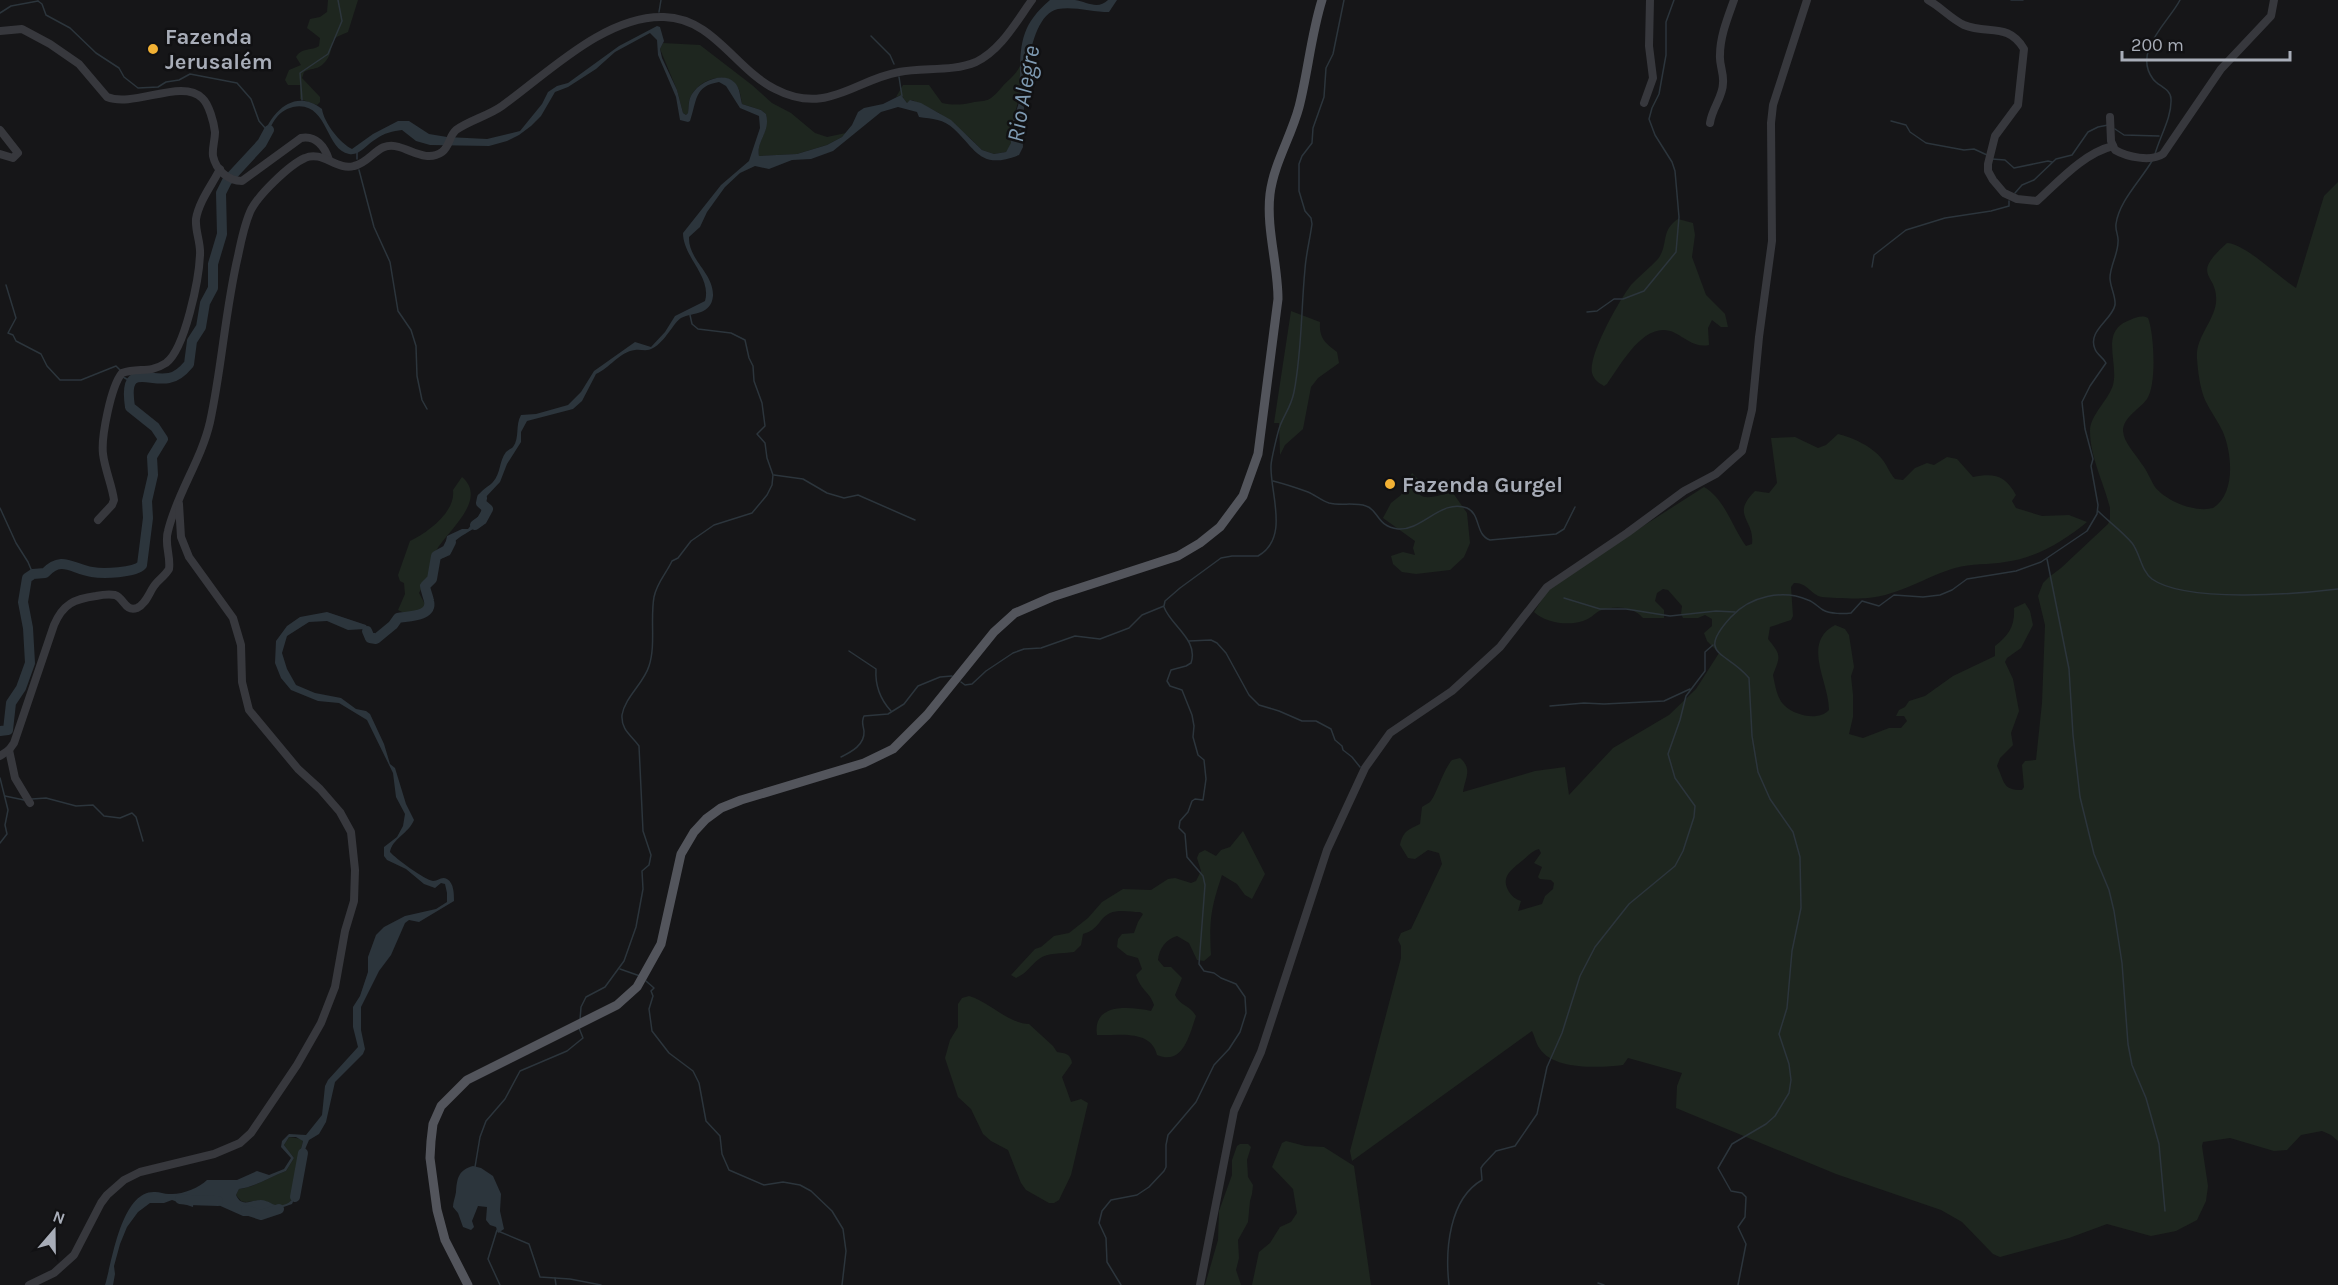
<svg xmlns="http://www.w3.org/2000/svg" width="2338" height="1285" font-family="Karla,sans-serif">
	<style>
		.green { fill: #1e261f; fill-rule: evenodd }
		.water { fill: #2c353c; fill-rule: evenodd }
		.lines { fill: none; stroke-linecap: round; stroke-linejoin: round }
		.stream { stroke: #2c353c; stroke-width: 1.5 }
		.river { stroke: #2c353c; stroke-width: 10 }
		.minor { stroke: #37383d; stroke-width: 8 }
		.major { stroke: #53555c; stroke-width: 9 }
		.poi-dot { fill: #f2b134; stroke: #111113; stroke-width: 2 }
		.labels { text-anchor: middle; stroke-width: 5; stroke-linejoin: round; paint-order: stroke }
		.poi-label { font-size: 22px; font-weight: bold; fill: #a8adb8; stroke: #111113; text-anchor: start }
		.water-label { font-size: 24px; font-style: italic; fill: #7f9bb3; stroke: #111113 }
	</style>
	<rect width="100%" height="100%" fill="#161618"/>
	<!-- green -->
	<g class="green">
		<path d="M328,0H358L348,32C344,34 337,36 334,39C330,43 334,55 322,65C316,70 310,68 304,72L302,78L320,97V102L317,105L300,99V85H288L285,80L289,70L301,65L296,57C302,47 312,51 319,46L320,38L307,28L310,19L320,17L327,12Z"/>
		<path d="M663,43L700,45L752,85L772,103L791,113L815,133L827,137L846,133L842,137L827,145L797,154L759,156C756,141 769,134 766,114L761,110L742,104C741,98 740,90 737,86C726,70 700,80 692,94C688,100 689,107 688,113L686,115L683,113L677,90L660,49Z"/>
		<path d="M1020,66V95L1009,134L1012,143L1006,152L994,154L982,150L970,138L939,113L912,100L907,103L901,95L896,97L903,85H929L942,103C953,105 959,105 970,103C989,99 987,104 1002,87C1008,80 1015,76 1020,66Z"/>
		<path d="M2338,182V1141L2331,1135L2322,1131L2301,1135L2287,1150L2274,1151L2230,1138L2203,1142L2202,1146L2208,1186L2206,1201L2197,1220L2176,1231L2151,1236L2107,1224L2069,1238L2000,1257L1993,1254L1962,1222L1941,1210L1836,1174L1676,1108L1677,1086L1682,1073L1628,1058L1623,1065C1600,1068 1554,1070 1540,1049C1536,1044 1535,1037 1532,1031L1352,1161L1350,1151L1401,958V946L1398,940L1401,933L1411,929L1442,864L1439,853L1428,850L1415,859L1408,858L1400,845C1403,831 1408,830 1420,824L1422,807C1424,805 1428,804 1430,802C1436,796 1443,770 1452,760L1460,758C1473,769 1465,778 1463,792L1535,771L1565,767L1569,795L1613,748L1669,715L1696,689L1719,653L1707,641L1704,633L1712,626V619L1705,615L1698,618H1683L1681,614L1682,606L1668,590L1663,589L1657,593L1655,601L1664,610V618H1643C1633,606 1614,605 1599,611C1594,614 1590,619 1583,621C1568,626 1546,623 1534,612L1551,585L1704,487C1725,499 1732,527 1746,546L1752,544C1755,519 1730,516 1755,491L1769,493L1777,483L1771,438L1795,437L1818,448L1826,445L1838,434C1852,437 1873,447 1882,459C1887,465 1889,472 1895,479L1903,480L1915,468L1927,463L1934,465L1947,457L1957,459L1973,477C1994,473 2005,475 2016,495L2012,501L2016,508L2042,516L2069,515L2087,522C2064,541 2036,558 2005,562C1988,565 1972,563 1955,568C1925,577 1900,595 1868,598C1857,599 1832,598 1822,597C1811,595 1807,582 1794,583L1791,587L1793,616L1791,620L1770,627L1768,639C1782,656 1780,656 1773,675C1775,685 1777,699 1785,706C1796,716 1819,721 1829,710C1829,681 1801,643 1835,625L1845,629L1849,635L1854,667L1851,676L1853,695V717L1849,734L1863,738L1889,728H1901L1907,721L1904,716H1896L1899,710L1905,707L1909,701L1925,696L1953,676L1995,656V646C2009,635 2015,626 2014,608L2025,603L2030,611L2033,625L2021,648L2007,658L2005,662L2013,679L2019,711L2011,733L2013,745L2000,758L1997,766C2005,782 2002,790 2022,790L2024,787L2022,765L2025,761L2036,760L2042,703L2045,625L2038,596L2043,583L2049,577L2061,568L2108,524L2110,519V508C2104,483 2090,457 2090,431C2090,415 2108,401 2113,385C2119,362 2099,331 2130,320C2137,317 2142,315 2148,318C2154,332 2157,385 2147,399C2140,409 2123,417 2123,431C2124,443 2135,453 2141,463C2147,470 2150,479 2155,487C2166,501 2195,513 2213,508C2236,493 2232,454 2223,432C2218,421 2210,411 2205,400C2200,388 2198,372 2197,359C2195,338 2213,323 2216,303C2219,272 2188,278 2227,243C2244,243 2280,278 2296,288L2324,196ZM1539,849L1541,853L1534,863L1542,867L1538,877L1540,879L1551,880L1554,883L1553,889L1545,896L1542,904L1518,911L1521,901C1515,899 1513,897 1509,892C1500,877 1511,870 1523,860C1528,856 1532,851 1539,849Z"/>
		<path d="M1678,219L1693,223L1695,235L1692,257L1706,295L1725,314L1728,327H1721L1712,320L1708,328L1709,345C1695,348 1687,339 1675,333C1645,318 1621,365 1607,384L1604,386C1599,383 1594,380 1592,373C1588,355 1620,299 1631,285C1639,276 1650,268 1658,259C1669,244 1660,231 1678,219Z"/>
		<path d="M1291,311L1320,322C1319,338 1325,343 1337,352L1339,363L1318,378L1311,387L1303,429L1285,445L1280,455L1279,423H1274Z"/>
		<path d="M1412,473L1421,482L1420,495C1428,501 1443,493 1453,493L1467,513L1470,543L1464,557L1450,570L1416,574L1402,572L1393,564L1391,556L1403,552L1415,555L1413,548L1415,541L1383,518L1391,503L1401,495Z"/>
		<path d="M462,477C489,500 446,532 436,551C432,559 434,566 432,574C430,580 422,586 419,593L426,606C419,614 408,616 398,610L405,594L404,583L400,581L398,575L410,541C427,533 456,512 453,490Z"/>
		<path d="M1243,831L1265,874L1252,899L1245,895L1237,884L1222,875C1211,908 1209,920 1211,955L1204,961L1197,960L1189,943L1177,936C1166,939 1159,949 1158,960L1164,967H1171L1182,978L1175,995C1179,1005 1191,1006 1196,1016C1189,1036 1183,1066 1157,1055C1151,1029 1118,1036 1097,1035C1092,1002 1131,1007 1151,1011L1154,1005C1150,992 1141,991 1136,975L1142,969L1138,958L1127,955L1117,947L1118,939L1122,934L1134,933L1138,922L1143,914L1140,912C1131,912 1119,909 1110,913C1098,919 1100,929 1083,934L1081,945L1074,952C1062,954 1048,952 1039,959C1030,966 1027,973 1016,978L1011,975L1035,949L1041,947L1054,936L1069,933L1088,918L1102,902L1123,889L1151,890L1168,879L1175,878L1191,883L1196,881L1201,871L1197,858L1199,853L1205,850L1216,856L1221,850L1230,847Z"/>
		<path d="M969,996C990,1002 1007,1023 1029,1024L1053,1046L1057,1052C1065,1053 1071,1054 1072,1063L1062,1077L1071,1102L1081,1099L1088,1103L1071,1175L1059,1200L1054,1203H1049L1026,1190L1021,1183L1008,1150L991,1141L983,1134L971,1109L958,1097L945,1058L950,1040L958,1027V1004L962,998Z"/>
		<path d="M289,1137L302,1139L303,1141C302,1147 299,1153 298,1160C296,1172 302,1202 282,1206C276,1207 270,1202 264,1201C255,1199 249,1204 241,1201L236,1195L239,1189C255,1187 271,1176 286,1171L294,1158L284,1145Z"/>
		<polygon points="1286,1141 1305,1146 1324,1147 1354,1166 1371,1285 1252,1285 1259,1252 1270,1243 1280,1227 1291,1222 1297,1213 1293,1189 1272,1167 1282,1143"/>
		<polygon points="1240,1144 1248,1144 1251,1147 1247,1160 1248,1177 1253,1185 1252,1194 1250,1201 1248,1222 1238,1240 1239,1258 1236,1270 1241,1285 1205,1285 1218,1240 1219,1211 1232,1175 1232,1160 1237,1146"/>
	</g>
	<!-- water -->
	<g class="water">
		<path d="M1050,0C1058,0 1067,0 1075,0C1087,2 1098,10 1108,0H1117L1109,12C1093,12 1073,6 1058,9C1022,17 1024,117 1023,147L1019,155C981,170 977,151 954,129C944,119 932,119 919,117L917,112L898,107L881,112L833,151L811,159L792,160L769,169L755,166L740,173L725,187L707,212L700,227L689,237C688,260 714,273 713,296C711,315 694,312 681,318C674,322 665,342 653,348C647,352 641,349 635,350C619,352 610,368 596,374L582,401L573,409L527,421L521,432V442L507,464L500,482L484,499C492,525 471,528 455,541L450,555L443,558L447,536L462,529H468L481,513L482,507L477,503C478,490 485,490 493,482C501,473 499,461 506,452C508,450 511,449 513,447C520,438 515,425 521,415L536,414L568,405L581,392L594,371L635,342L651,347L665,332L675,316L705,301C712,277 683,257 683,233L721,185L749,161L760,128L759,116L740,108L726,86L719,82C694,86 697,101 690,121L688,122L680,120L676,97L658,55L657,40L650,33L615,52L596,69L568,87L555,92L541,116L531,126L519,135L507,141L489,146L430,145L416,141L402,130C393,131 384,133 376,139C367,144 360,156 349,154C325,150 328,100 293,107C276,111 270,127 265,141L262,139C270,113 294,87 322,109C324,123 340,143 352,149L373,134L398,121H409L429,134L447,137L487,139L520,131L542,104L548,92L557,86L568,83L619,46L657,26L660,27L664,41L660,49L662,58L677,90L683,113L686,115L688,113C689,107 688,100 692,94C699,82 723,71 734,82C740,87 740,97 742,104L761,110L766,114C771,132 756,141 759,156L797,154L827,145L842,137L852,125L858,112L864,108L883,104L901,95L907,103L910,100L921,103L951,120L982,150L994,154L1006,152L1011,143C1008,128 1017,113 1020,98C1021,90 1019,82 1020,75C1020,41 1023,23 1050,0Z"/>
		<path d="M327,612L366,625L371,633H375L377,640L373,642L369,640L365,629L348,630L327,621L309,622L287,636L282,653L287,669L296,685L315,693L341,698L356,709L366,711L370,714L384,744L390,764L395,768L406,804L414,820C409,833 392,839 390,852C395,858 425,880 433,881C439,881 441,876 447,879C454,883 454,894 454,901L419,922L409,920L405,923L391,955L379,971L361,1007V1030L365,1049L363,1054L335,1082L326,1122L319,1134L309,1140L303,1154L301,1165L300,1187L292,1204L258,1216H243L198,1196L194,1198L193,1207L172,1200L164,1203H150L138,1212L127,1227L120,1244L114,1266L115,1274L113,1285H105C112,1263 121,1190 155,1192C160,1192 164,1194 169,1194C182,1195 199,1188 207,1180H237L257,1171L269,1175L284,1169L291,1158L281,1147L282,1141L289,1134L306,1135L322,1115L325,1086L328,1080L358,1047L353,1027V1007L360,996L368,972V957L376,935L384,927L405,916L436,909L447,902V893L445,884L441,883L435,888L424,884L406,869L387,860L384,856V847L397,837L403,826L405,814L396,797L393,773L367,720L339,703L318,701L291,690L281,678L275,663L276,641L287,626L300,617ZM289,1137H296L303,1141C302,1147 299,1153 298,1160C296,1172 302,1201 283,1205C275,1208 269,1200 261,1200C250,1200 242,1208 236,1195L239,1189C255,1187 270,1177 286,1171L294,1158L284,1145Z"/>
		<path d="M473,1166L481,1168L493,1176L501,1194L500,1211L504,1229L498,1233L496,1227L490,1225L486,1220L487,1207L478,1206L472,1221L474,1227L471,1230L463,1227L458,1213L453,1207C453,1202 455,1198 456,1192C457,1179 458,1170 473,1166Z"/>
	</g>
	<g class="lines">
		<!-- stream -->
		<g class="stream">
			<polyline points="2011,0 2023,0"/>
			<polyline points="38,1 42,4 46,15 70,28 96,53 119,68 124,77 138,88 158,87 166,82 179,80 190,74 237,83 251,99 259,121 266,129"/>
			<polyline points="659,12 661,0"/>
			<polyline points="0,13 11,6 38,1"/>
			<polyline points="871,36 890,55 894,64"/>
			<polyline points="899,77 902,96"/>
			<polyline points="302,100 300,73 328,54 342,21 338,0"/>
			<polyline points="1891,121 1906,125 1910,132 1926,143 1964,150 1974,149 1987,155"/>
			<polyline points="2115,129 2124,135 2159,136"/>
			<polyline points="357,151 357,159"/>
			<path d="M2155,154C2160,136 2172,117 2171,99C2171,89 2158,86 2153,79C2132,51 2169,22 2180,0"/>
			<polyline points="1992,159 2005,160 2014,168 2048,161 2052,162"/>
			<polyline points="359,170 374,227 390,262 398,311 411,330 416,346 417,376 422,400 427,409"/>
			<polyline points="2015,193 2022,185 2034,180 2056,159 2072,155 2088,132 2098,127 2108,125"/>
			<polyline points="1872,267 1874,255 1906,230 1945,218 1991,211 2009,206 2009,201"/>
			<polyline points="6,285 16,318 8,333 13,335 16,341 41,354 47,366 60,380 81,380 116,366 120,370"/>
			<polyline points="1587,312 1597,311 1614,299 1623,299 1644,291 1676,252 1679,217 1675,171 1672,162 1655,135 1649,119 1652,108 1659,94 1666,55 1666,22 1674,0"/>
			<polyline points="123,377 132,382"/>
			<polyline points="774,475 803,479 827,493 844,498 858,495 915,520"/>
			<path d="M1273,481C1285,484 1297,488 1308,492C1315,495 1322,501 1329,503C1341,506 1354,502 1366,506C1378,509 1377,527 1398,529C1422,531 1442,498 1467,508C1481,514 1475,535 1490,540L1556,534L1564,529L1575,507"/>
			<polyline points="0,508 16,543 28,562 33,574"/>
			<path d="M2098,511C2109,522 2122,531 2132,543C2140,553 2141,571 2152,579C2185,603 2297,594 2338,589"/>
			<polyline points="2047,559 2069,669 2073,735 2080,797 2094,854 2109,890 2114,911 2122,963 2128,1044 2132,1065 2146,1098 2159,1144 2165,1211"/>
			<polyline points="1564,598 1600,609 1626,609 1670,616 1716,611 1735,612"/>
			<polyline points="1189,641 1211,640 1217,643 1226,653 1249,695 1259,705 1279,711 1302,721 1316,721 1331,729 1335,740 1342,746 1343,750 1352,757 1360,767"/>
			<path d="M849,651L876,669C875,685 879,698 891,711"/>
			<path d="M961,682L965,685L972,684L986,671L1013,653L1024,649L1041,648L1075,636L1100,639L1129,628L1142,615L1164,606L1165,601L1180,588L1221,558L1232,556H1258C1290,538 1270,493 1271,466C1271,460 1278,431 1280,426C1285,413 1291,407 1294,392C1302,351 1301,310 1305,269C1306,254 1310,239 1312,224L1311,218L1305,211L1299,191V164L1302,156L1312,143L1313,128L1324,97L1326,68L1333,54L1344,0"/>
			<polyline points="1550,706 1584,703 1604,704 1664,701 1690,689"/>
			<path d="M841,757C851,752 865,745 864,731C863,724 861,722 864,716L888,714L904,704L918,686L940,677L952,676"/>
			<polyline points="0,778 8,810 5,825 7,834 0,843"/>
			<polyline points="5,796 24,800"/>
			<polyline points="32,799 46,798 76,806 93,805 104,816 120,818 132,813 136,817 143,841"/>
			<polyline points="620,969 640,976"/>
			<polyline points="646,981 654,988 651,991 653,996 649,1009 652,1031 669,1053 693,1071 699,1083 706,1121 720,1136 722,1154 729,1170 764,1185 783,1182 800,1185 811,1191 832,1211 843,1229 846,1251 842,1285"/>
			<path d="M580,1020L581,1007L586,997L605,987L624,961L636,927L643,889L642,871L649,865L651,855L643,831L639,746C631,735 621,730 622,715C625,697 644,683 649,666C656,645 650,619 654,597C657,582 666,574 672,561L678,558L691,541L714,525L752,513L767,495L772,485L773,475L767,458L765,443L757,434L765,426L762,403L754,381L753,366L749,358L745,340L731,333L698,329L692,324L690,315"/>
			<polyline points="475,1167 480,1137 486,1121 505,1099 520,1071 567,1051 583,1038 579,1028"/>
			<polyline points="497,1230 488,1259 500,1285"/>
			<polyline points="498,1231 529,1244 540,1277 570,1279 601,1285"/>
			<polyline points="555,1278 556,1285"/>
			<polyline points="1598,1283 1604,1285"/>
			<path d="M1121,1285L1107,1262L1106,1238L1099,1223L1102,1211L1111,1200L1137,1195L1149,1187L1164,1171L1166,1167V1145L1168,1135L1196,1102L1214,1065L1229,1049L1240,1032L1246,1013L1245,997L1236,984L1221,978L1214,973L1204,971L1199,964L1205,885L1203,876L1187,857L1185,834L1179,828L1180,821L1188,812L1192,801L1195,799L1203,800L1206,779L1204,760L1198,755L1193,737L1194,726L1192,715L1182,690L1170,686L1167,681L1171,670L1186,666L1191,663C1199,640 1171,626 1164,607"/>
			<path d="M1449,1285C1445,1250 1449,1199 1482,1180L1481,1168L1483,1165L1496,1151L1515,1146L1537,1114L1547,1067L1562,1033L1580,976L1595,947L1629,904L1675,866L1683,851L1694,817L1695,806L1675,778L1668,754L1680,720L1686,696L1705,671V652L1713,645"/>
			<path d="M1738,1285L1746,1244L1738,1227L1745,1217L1746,1197L1742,1193L1731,1191L1718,1168L1732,1144L1766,1124L1775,1116L1789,1093L1791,1080L1789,1064L1779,1034L1787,1008L1792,951L1801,908L1800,857L1793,832L1770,799L1758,772L1752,736L1749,678C1727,651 1695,656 1731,617C1750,596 1783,589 1808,600C1814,602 1818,607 1823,610C1830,614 1844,614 1851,613L1862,601L1879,606L1894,595L1923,597L1940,595L1952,590L1967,579L2016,571L2041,562L2087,531L2097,514L2098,505L2091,466L2093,459L2085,429L2082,402L2090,386L2106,363C2103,357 2097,355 2095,349C2087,331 2112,320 2115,305C2116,296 2110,287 2110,278C2110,266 2118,254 2118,242C2119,236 2115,231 2116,224C2119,201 2141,180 2152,161"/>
		</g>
		<!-- river -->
		<g class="river">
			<polyline points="475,525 482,520 488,509 481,503 482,498"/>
			<path d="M367,631L370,638L376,639L393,625L398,618C407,616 433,617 429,601C428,596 426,592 425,586L432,579L436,556L447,550L451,542"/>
			<path d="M0,731L8,730L11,703L21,688L30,663L28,628L23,602L27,578L33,574L45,573C62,555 72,569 92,572C103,574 135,573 142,565L148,518L147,501L153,475L152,457L163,439L155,427L130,407C123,362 147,382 169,378C177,377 184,370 189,364L192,341L201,327L205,303L213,288V264L222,234L221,193L227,181L262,143L269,130"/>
			<polyline points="295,1197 303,1153"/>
			<path d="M180,1199C194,1201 205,1200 218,1201"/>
			<polyline points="246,1210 261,1215 279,1209"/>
		</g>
		<!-- minor -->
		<g class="minor">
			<path d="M1928,0C1941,7 1951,19 1964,25C1988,35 2008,22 2024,49L2018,105L1995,136L1988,164V171L1993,180L2004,193L2017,199L2037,201C2059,181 2084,153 2113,146"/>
			<path d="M0,31L22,29L50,44L79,64L107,97C134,108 182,78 202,98C209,104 214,123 215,132C215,140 212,148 213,156C216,170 228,181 242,181L301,138C316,135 325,147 329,160"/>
			<polyline points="1644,103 1653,78 1649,46 1650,0"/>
			<path d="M2110,117L2111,141L2115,150C2127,157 2151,162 2163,154L2221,69L2271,16L2274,0"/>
			<path d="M1710,123C1712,108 1723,97 1723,83C1724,73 1719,64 1720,55C1720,36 1728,17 1734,0"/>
			<polyline points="0,130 18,153 13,158 0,154"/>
			<path d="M98,520L112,505L114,500C112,485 105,470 103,454C101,437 111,386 122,373C139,367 149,374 166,363C185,349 199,279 200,255C201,243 195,231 196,219C199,201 212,185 220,169"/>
			<polyline points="9,750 15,778 30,803"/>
			<path d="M0,756L9,750L14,743L54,625C63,604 74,599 96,596C101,595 109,594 115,595C124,598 125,612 137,608C146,604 149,593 154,586C158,580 165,576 169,569C171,556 164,544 168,531C177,493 201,461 210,422C222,367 225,311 238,256C241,241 244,226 250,212C257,196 289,165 305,158C322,150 337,171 354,166C372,162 378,140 399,147C413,151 428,162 442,152C450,146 449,136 456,130C470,120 488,116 502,106C547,74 605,15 664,17C713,18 735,69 775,89C827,116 854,80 899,72C923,67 952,72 976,62C1001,50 1016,22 1032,0"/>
			<polyline points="29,1285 54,1273 74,1255 101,1203 107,1195 124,1180 140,1172 214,1154 240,1143 251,1133 297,1065 321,1023 335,987 345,931 354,901 355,870 351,832 340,812 320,789 298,769 249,710 242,682 241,645 233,618 189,557 181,537 179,504"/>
			<polyline points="1200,1285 1234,1111 1261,1052 1327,850 1365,768 1390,733 1452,691 1500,647 1547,587 1627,533 1684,491 1716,474 1742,451 1752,410 1759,337 1772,241 1771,123 1773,105 1807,0"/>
		</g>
		<!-- major -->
		<path class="major" d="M468,1285L445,1240L437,1210L430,1158L431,1141L433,1124L441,1106L467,1080L617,1005L637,987L661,944L681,854L694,832L706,819L721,808L741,800L864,763L893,749L927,715L994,632L1015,613L1052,597L1178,556L1200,543L1220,527L1243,496L1258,454L1278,299C1278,264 1266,229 1270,194C1274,163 1291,137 1299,107C1308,72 1311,35 1322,0"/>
	</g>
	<!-- markers -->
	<g class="poi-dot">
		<circle cx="153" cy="49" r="6"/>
		<circle cx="1390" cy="484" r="6"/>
	</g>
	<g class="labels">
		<!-- poi labels -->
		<g class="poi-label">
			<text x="165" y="44">Fazenda<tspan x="165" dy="25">Jerusalém</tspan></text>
			<text x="1402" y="492">Fazenda Gurgel</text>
		</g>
		<!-- water labels -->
		<g class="water-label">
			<text transform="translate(1023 94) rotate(-80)" y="8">Rio Alegre</text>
		</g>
	</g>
	<!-- north arrow -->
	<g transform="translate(54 1231) rotate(20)" stroke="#111113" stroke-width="4.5" paint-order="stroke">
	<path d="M0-4.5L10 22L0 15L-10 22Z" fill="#a8adb8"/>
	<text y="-9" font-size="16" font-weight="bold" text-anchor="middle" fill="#a8adb8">N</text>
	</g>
	<!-- scale -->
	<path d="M2122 51v9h168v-9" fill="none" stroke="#a8adb8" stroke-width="3"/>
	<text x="2131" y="51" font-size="18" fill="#a8adb8" stroke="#111113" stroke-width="4.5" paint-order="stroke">200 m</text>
</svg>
